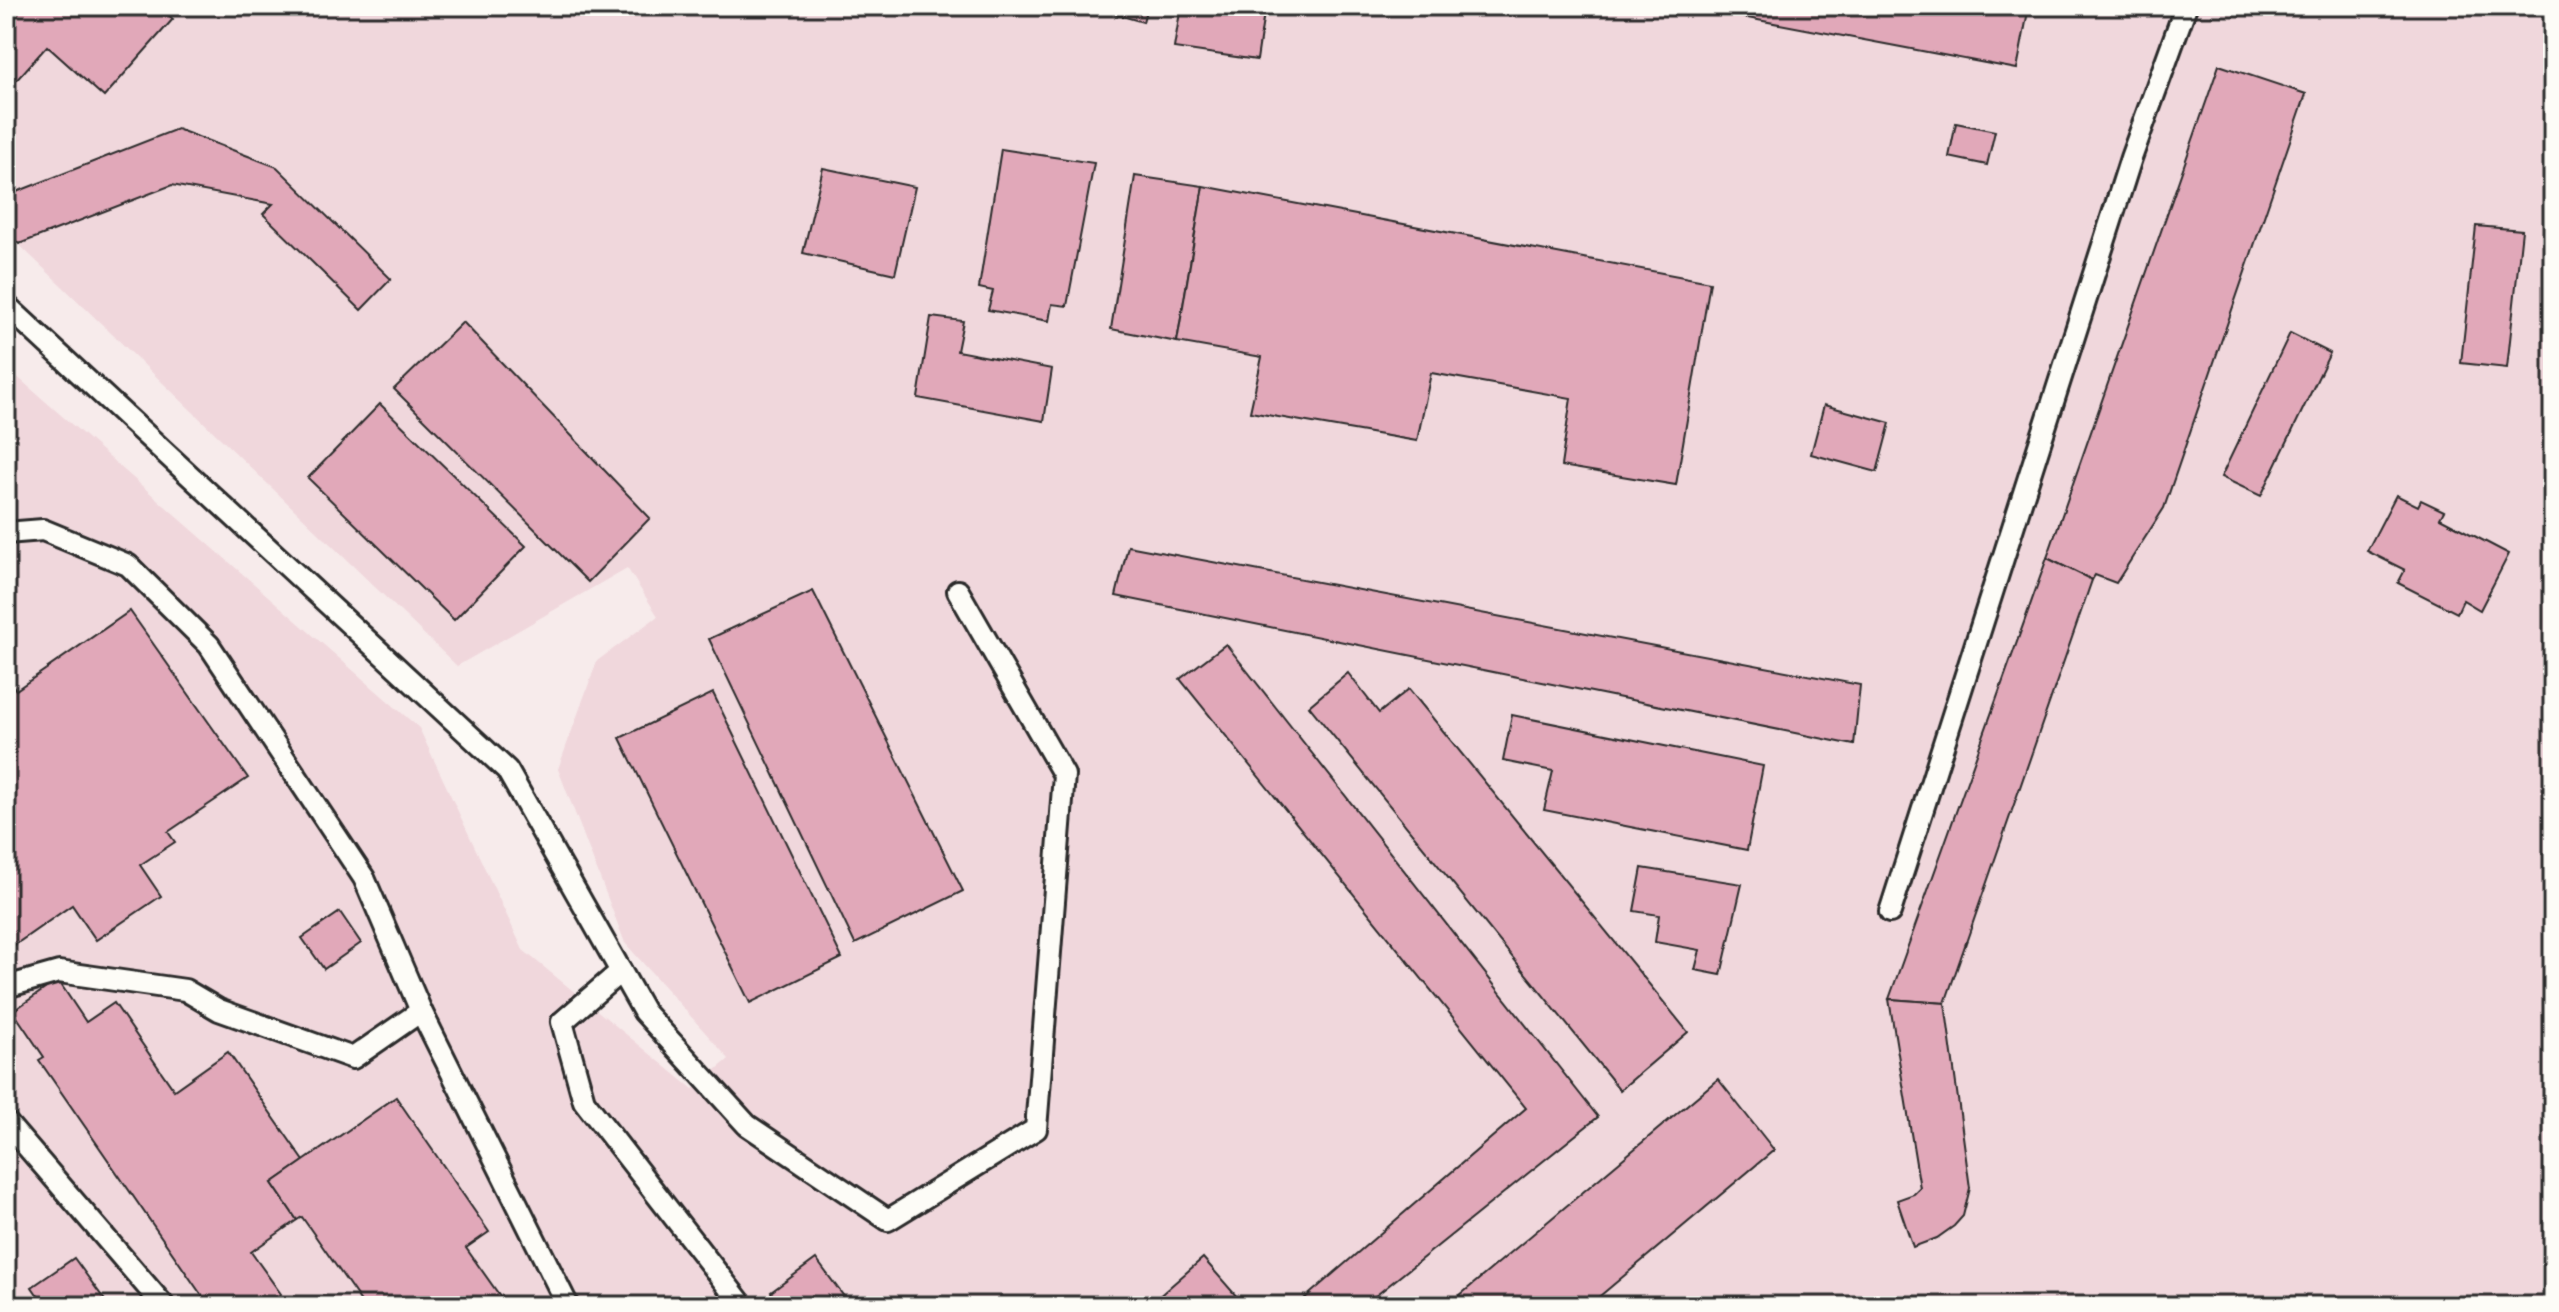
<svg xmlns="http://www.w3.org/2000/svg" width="2559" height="1312" font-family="'Playpen Sans',sans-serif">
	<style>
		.built { fill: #f0d7dc }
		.building { fill: #e1a8b9; stroke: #2b2b2b; stroke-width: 2 }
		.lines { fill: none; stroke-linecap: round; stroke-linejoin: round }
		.service-casing { stroke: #2b2b2b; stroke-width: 26 }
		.service { stroke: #fdfcf7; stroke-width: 20 }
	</style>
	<rect width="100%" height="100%" fill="#f7ebeb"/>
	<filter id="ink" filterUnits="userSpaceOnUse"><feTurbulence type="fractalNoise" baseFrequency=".0125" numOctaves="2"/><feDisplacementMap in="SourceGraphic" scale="16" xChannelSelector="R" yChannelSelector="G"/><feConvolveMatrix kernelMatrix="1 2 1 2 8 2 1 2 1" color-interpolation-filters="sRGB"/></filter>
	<g filter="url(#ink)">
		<!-- built -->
		<polygon class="built" points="6,6 2553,6 2553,1306 6,1306 6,367 419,728 523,950 693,1089 729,1059 625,943 558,769 597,661 658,616 627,568 457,666 6,232"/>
		<!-- building -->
		<g class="building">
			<polygon points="6,6 158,6 173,19 104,97 47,46 6,92"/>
			<polygon points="1087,6 1147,6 1143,22"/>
			<polygon points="1181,6 1265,6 1257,60 1174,48"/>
			<polygon points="1745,6 2029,6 2017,69 1742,17"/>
			<polygon points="2219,65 2306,94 2164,508 2116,583 2095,575 2092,580 2047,558"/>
			<polygon points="1956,123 1995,131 1987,165 1949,157"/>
			<polygon points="177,129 277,167 391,279 361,310 263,214 273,204 172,185 19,244 6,232 6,196"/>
			<polygon points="1001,149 1094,163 1067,306 1052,304 1049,321 988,310 993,291 979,288"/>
			<polygon points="823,168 915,187 895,274 803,253"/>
			<polygon points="1135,176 1203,186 1177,342 1111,329"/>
			<polygon points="1203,186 1710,282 1676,485 1561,466 1571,398 1431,373 1417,441 1250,412 1262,357 1177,342"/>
			<polygon points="2476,226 2522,230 2507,368 2461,363"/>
			<polygon points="931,317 963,321 957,351 1052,369 1044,421 918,398"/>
			<polygon points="463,322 650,518 588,582 394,389"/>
			<polygon points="2290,333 2330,353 2261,496 2221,477"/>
			<polygon points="380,404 526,546 454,620 308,478"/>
			<polygon points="1824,405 1890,423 1877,472 1811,454"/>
			<polygon points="2396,495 2418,506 2421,500 2444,511 2440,518 2509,554 2480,610 2463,600 2457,613 2398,583 2405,570 2367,551"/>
			<polygon points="1128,546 1860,685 1854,745 1116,596"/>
			<polygon points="2047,558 2092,580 1945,1003 1889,999"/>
			<polygon points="813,591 963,891 855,944 709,639"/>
			<polygon points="130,611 248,778 168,832 175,842 140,865 161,896 96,940 72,905 6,951 6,675 16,690"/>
			<polygon points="1226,644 1598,1117 1363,1306 1313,1306 1305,1298 1526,1108 1180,679"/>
			<polygon points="1348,673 1379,713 1409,689 1688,1032 1620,1090 1309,706"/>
			<polygon points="713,693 842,958 750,1003 620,738"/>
			<polygon points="1512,715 1763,766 1747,850 1544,810 1553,771 1503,761"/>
			<polygon points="1642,868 1742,884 1721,975 1695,970 1700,950 1655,942 1659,915 1634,911"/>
			<polygon points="340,912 361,943 324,969 302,938"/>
			<polygon points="58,980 86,1022 114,1003 174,1090 228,1052 304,1161 272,1183 297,1220 251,1252 281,1294 264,1306 209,1306 39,1060 44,1057 13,1011"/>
			<polygon points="1889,999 1945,1003 1970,1188 1963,1216 1954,1226 1937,1238 1913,1247 1897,1200 1914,1194 1920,1188"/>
			<polygon points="1718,1079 1774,1150 1588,1306 1447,1306"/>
			<polygon points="396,1097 489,1232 466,1248 507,1306 364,1306 302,1217 297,1220 272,1183"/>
			<polygon points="74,1258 109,1306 45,1306 32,1287"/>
			<polygon points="1203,1258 1245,1306 1148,1306"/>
			<polygon points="816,1259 851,1306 781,1306 771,1292"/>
		</g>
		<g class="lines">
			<defs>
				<g id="service">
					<polyline points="6,305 507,770 644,1012 747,1125 888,1220 1036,1129 1064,775 958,591"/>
					<polyline points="6,533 43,530 128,565 209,645 364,878 421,1011"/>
					<polyline points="1890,912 2131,158 2186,6"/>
					<polyline points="621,971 562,1022 584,1101 743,1306"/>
					<polyline points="6,987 59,972 185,990 219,1010 353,1058 421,1011 568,1306"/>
					<polyline points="6,1122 164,1306"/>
				</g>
			</defs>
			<!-- service casing -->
			<use href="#service" class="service-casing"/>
			<!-- service -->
			<use href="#service" class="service"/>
		</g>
	</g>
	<!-- margin -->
	<rect width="2559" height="1312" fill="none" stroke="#fdfcf7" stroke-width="32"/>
	<rect x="16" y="16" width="2527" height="1280" fill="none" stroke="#2b2b2b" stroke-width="3" filter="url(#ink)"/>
</svg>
